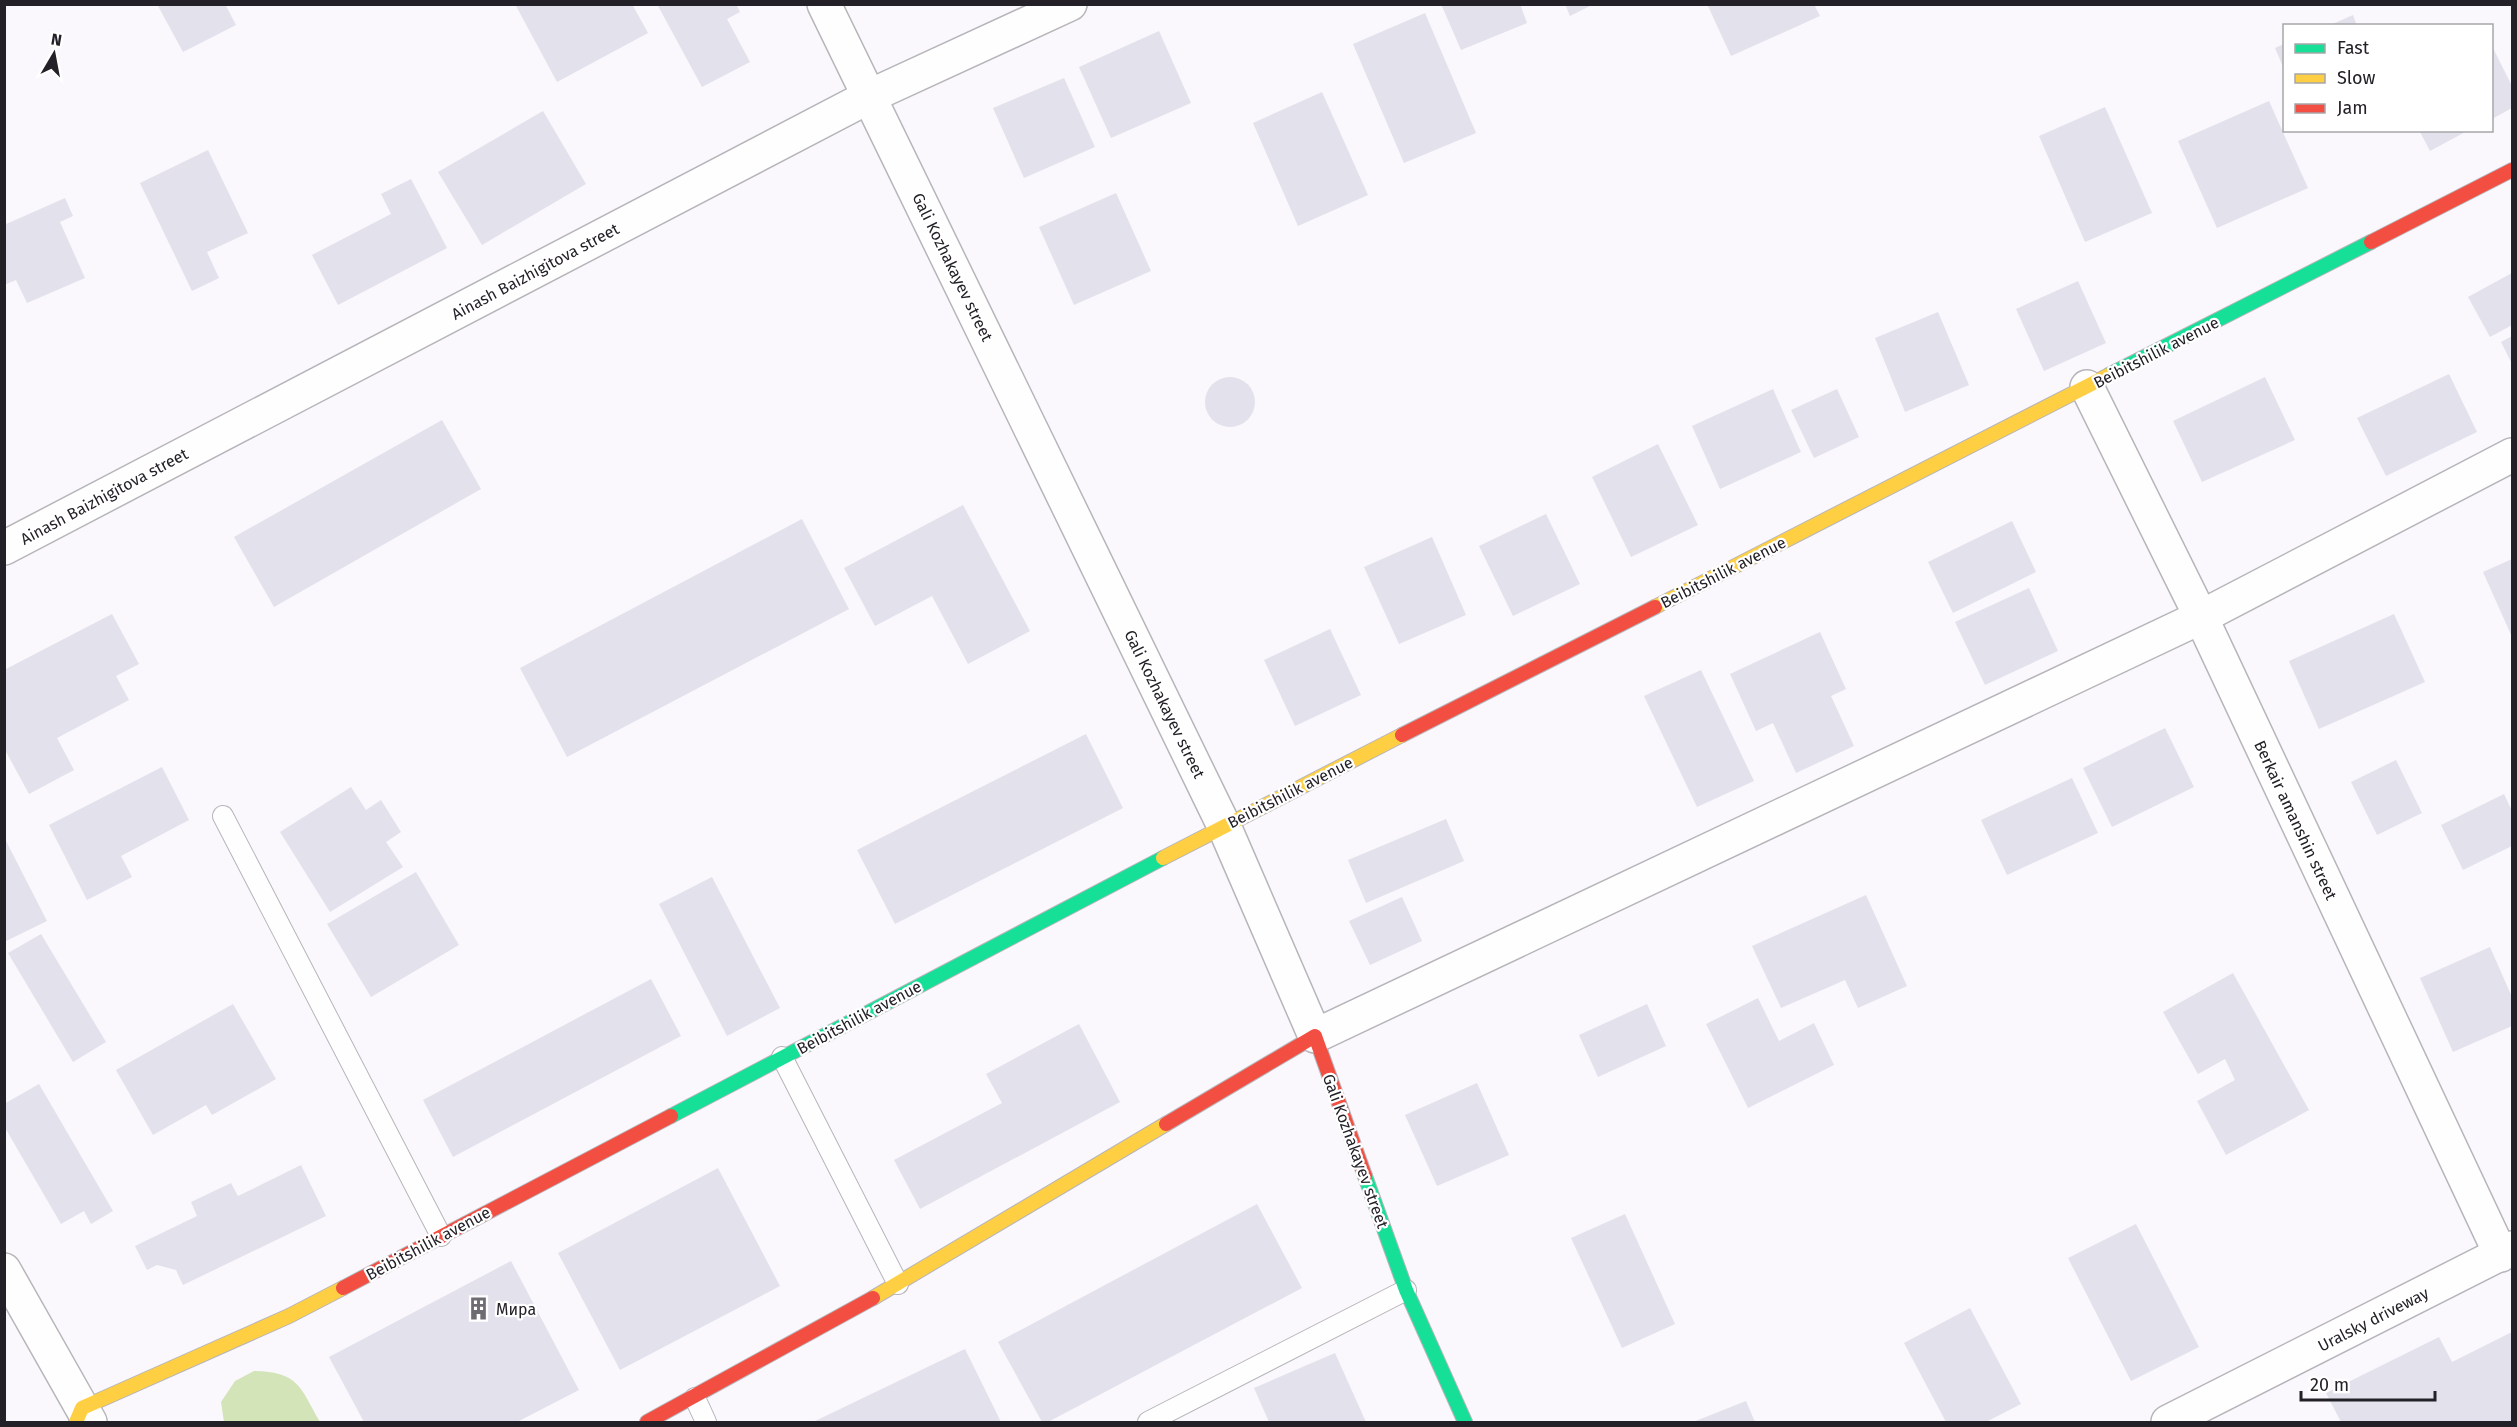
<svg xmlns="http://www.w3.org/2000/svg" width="2517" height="1427" font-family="'Fira Sans',sans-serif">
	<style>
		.green { fill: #d3e4b9 }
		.building { fill: #e3e1ec }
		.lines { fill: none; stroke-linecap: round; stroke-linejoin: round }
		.lane-casing { stroke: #b7b5ba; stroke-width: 22 }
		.street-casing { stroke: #b7b5ba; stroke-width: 36 }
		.fast-casing { stroke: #b7b5ba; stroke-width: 16 }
		.slow-casing { stroke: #b7b5ba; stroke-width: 16 }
		.jam-casing { stroke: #b7b5ba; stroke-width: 16 }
		.lane { stroke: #fefeff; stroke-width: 20 }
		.street { stroke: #fefeff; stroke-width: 33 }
		.fast { stroke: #16e098; stroke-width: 14 }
		.slow { stroke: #ffcf43; stroke-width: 14 }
		.jam { stroke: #f24e42; stroke-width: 14 }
		.labels { text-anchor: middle; stroke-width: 4.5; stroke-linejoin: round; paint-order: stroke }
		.street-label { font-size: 16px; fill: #232027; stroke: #fff }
		.poi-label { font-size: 16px; fill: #232027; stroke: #fff; text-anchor: start }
	</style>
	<rect width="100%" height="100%" fill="#faf8fc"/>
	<!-- green -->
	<path class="green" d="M254,1371C299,1372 300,1387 320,1422H224L221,1402L235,1381Z"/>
	<!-- building -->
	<g class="building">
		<polygon points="157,4 225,4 236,25 183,52"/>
		<polygon points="515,4 632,4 648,33 557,82"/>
		<polygon points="657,4 736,4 740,12 727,19 750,62 702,87"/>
		<polygon points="1441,4 1520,4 1527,23 1461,50"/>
		<polygon points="1565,4 1594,4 1570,16"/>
		<polygon points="1707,4 1814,4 1820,16 1731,56"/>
		<polygon points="1425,13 1476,133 1404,163 1353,44"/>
		<polygon points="2353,15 2357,26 2328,26"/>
		<polygon points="1159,31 1191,103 1111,138 1079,67"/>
		<polygon points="2284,44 2284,69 2275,48"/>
		<polygon points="2492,46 2512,86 2512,108 2492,119"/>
		<polygon points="1064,78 1095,147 1024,178 993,108"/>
		<polygon points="1322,92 1368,195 1298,226 1253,123"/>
		<polygon points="2269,101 2308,188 2217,228 2178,141"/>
		<polygon points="2105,107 2152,213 2085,242 2039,136"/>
		<polygon points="543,111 586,184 482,245 438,172"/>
		<polygon points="2419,130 2469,130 2430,151"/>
		<polygon points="208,150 248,233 207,252 219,278 192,291 140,183"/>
		<polygon points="411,179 447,248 338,305 312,255 391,214 381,194"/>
		<polygon points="1116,193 1151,271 1074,305 1039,227"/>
		<polygon points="65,198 73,216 60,222 85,278 27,303 16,280 4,285 4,225"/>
		<polygon points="2512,273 2512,325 2490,337 2468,297"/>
		<polygon points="2078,281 2106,343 2044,371 2016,309"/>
		<polygon points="1938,312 1969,385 1905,412 1875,338"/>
		<polygon points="2512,336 2512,364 2501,342"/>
		<polygon points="2449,374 2477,432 2386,476 2357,418"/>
		<polygon points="2265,377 2295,440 2202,482 2173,421"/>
		<circle cx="1230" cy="402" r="25"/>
		<polygon points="1773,389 1801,452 1720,489 1692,426"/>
		<polygon points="1837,389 1859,437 1814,458 1791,410"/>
		<polygon points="442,420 481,489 274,607 234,537"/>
		<polygon points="1658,444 1698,525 1631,557 1592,477"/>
		<polygon points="963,505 1030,631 968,664 932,596 875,626 844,568"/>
		<polygon points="1546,514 1580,584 1513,616 1479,546"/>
		<polygon points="802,519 849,609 567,757 520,668"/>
		<polygon points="2012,521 2036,572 1953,613 1928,562"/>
		<polygon points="1432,537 1466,615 1399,644 1364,567"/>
		<polygon points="2512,559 2512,637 2483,572"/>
		<polygon points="2029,588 2058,651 1985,685 1955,622"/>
		<polygon points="112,614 139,664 116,676 129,700 57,738 74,770 29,794 4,748 4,670"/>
		<polygon points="2394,614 2425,682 2319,729 2289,661"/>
		<polygon points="1330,629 1361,695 1295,726 1264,660"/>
		<polygon points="1820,632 1846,689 1831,696 1854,746 1796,773 1773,723 1756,731 1730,674"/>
		<polygon points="1701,670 1754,781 1697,807 1644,696"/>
		<polygon points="2165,728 2194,787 2112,827 2083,768"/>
		<polygon points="1086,734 1123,808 895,924 857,850"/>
		<polygon points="2396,760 2422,813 2377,835 2351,782"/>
		<polygon points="162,767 189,820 121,856 132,877 87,900 49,825"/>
		<polygon points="2072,778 2098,833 2007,875 1981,820"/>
		<polygon points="351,787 366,810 381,800 401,832 386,842 403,867 330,912 280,832"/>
		<polygon points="2504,794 2512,811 2512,846 2463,870 2441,825"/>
		<polygon points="1446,819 1464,861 1366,903 1348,860"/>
		<polygon points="4,837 47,921 4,942"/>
		<polygon points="416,872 459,945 371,997 327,924"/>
		<polygon points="712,877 780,1008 727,1036 659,904"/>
		<polygon points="1866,895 1907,986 1858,1008 1845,980 1781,1008 1752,946"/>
		<polygon points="1402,897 1422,941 1370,965 1349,921"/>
		<polygon points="41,934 106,1042 73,1062 8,953"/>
		<polygon points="2490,947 2512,997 2512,1026 2453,1052 2420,978"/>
		<polygon points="2233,973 2309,1110 2226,1155 2197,1101 2235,1080 2225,1059 2198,1074 2163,1012"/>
		<polygon points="651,979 681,1036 453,1157 423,1100"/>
		<polygon points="1758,998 1779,1041 1814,1023 1834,1065 1748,1108 1706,1024"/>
		<polygon points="233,1004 276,1079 212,1115 206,1105 153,1135 116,1070"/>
		<polygon points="1647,1004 1666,1046 1598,1077 1579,1035"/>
		<polygon points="1079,1024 1120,1102 920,1209 894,1160 1002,1103 986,1074"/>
		<polygon points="1477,1083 1509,1155 1437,1186 1405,1115"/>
		<polygon points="39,1084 113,1211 91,1224 84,1211 61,1224 4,1126 4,1104"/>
		<polygon points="301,1165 326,1216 183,1285 176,1270 157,1265 147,1270 135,1246 197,1216 191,1202 231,1183 238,1196"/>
		<polygon points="718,1168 780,1286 620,1370 558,1253"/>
		<polygon points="1257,1204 1302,1288 1048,1422 1042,1422 998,1342"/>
		<polygon points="1625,1214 1675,1324 1622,1348 1571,1238"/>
		<polygon points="2136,1224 2199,1347 2131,1381 2068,1258"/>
		<polygon points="511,1261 579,1390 517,1422 364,1422 329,1357"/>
		<polygon points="1970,1308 2021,1404 1986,1422 1946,1422 1904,1343"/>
		<polygon points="2512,1332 2512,1422 2341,1422 2326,1393 2439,1337 2452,1362"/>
		<polygon points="965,1349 1001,1422 813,1422"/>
		<polygon points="1335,1353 1366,1422 1269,1422 1254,1388"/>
		<polygon points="1746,1401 1755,1422 1693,1422"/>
	</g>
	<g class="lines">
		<defs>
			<g id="lane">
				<polyline points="223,816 441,1236"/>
				<polyline points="782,1057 898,1284"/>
				<polyline points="695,1398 706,1422"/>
				<polyline points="1148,1422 1406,1290"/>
			</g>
			<g id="street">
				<polyline points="824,4 1224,826 1315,1036 2201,617 2512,455"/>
				<polyline points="2087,387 2201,617 2501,1255"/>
				<polyline points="4,548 870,96 1070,4"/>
				<polyline points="4,1270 90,1422"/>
				<polyline points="2168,1422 2512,1248"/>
			</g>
			<g id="fast">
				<polyline points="2109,375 2371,242"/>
				<polyline points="671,1116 1163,858"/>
				<polyline points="1365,1176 1406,1290 1465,1422"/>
			</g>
			<g id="slow">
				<polyline points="1655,607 2109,375"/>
				<polyline points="1163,858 1402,735"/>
				<polyline points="873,1298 1166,1124"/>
				<polyline points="76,1422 82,1408 289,1316 343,1288"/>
			</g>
			<g id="jam">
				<polyline points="2371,242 2512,170"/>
				<polyline points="1402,735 1655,607"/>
				<polyline points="1166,1124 1315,1036 1365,1176"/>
				<polyline points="343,1288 671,1116"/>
				<polyline points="647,1422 873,1298"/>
			</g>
		</defs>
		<!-- lane casing -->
		<use href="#lane" class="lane-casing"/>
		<!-- street casing -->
		<use href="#street" class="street-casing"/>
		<!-- fast casing -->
		<use href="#fast" class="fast-casing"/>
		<!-- slow casing -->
		<use href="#slow" class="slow-casing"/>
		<!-- jam casing -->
		<use href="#jam" class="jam-casing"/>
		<!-- lane -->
		<use href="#lane" class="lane"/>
		<!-- street -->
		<use href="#street" class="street"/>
		<!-- fast -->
		<use href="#fast" class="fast"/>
		<!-- slow -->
		<use href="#slow" class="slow"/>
		<!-- jam -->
		<use href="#jam" class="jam"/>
	</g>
	<!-- icons -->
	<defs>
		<symbol id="building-bare" viewBox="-9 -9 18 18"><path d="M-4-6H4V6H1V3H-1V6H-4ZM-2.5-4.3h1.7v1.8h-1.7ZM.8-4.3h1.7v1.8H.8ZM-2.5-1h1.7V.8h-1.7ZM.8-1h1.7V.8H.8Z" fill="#6e6c72" stroke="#fff" stroke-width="2.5" paint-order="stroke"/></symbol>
	</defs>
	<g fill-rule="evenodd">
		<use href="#building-bare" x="462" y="1292" width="33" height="33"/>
	</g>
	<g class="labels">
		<!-- street labels -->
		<g class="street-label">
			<text transform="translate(953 267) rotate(64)" y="6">Gali Kozhakayev street</text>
			<text transform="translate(535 271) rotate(-28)" y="6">Ainash Baizhigitova street</text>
			<text transform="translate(2156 352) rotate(-27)" y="6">Beibitshilik avenue</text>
			<text transform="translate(104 496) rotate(-28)" y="6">Ainash Baizhigitova street</text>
			<text transform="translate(1723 572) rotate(-27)" y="6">Beibitshilik avenue</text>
			<text transform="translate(1165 704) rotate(64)" y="6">Gali Kozhakayev street</text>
			<text transform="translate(1290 792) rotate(-27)" y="6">Beibitshilik avenue</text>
			<text transform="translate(2296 820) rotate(65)" y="6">Berkair amanshin street</text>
			<text transform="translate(859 1017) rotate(-28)" y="6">Beibitshilik avenue</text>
			<text transform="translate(1356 1151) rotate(70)" y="6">Gali Kozhakayev street</text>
			<text transform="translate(428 1243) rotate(-28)" y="6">Beibitshilik avenue</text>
			<text transform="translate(2373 1319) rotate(-27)" y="6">Uralsky driveway</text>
		</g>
		<!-- poi labels -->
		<g class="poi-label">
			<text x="496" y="1315">Мира</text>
		</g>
	</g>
	<!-- border -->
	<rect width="2517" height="1427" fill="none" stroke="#232027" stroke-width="12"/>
	<!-- legend -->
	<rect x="2283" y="24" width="210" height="108" fill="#ffffff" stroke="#a7a6a9" stroke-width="1.5"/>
	<rect x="2295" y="44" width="30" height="9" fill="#16e098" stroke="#a7a6a9" stroke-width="1.5"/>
	<text x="2337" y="54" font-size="18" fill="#232027">Fast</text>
	<rect x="2295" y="74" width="30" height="9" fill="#ffcf43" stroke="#a7a6a9" stroke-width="1.5"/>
	<text x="2337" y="84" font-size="18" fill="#232027">Slow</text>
	<rect x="2295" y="104" width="30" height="9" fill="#f24e42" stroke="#a7a6a9" stroke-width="1.5"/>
	<text x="2337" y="114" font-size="18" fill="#232027">Jam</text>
	<!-- north arrow -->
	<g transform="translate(54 54) rotate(10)" stroke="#ffffff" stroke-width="4.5" paint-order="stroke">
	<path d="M0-4.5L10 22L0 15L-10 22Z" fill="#232027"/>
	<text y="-9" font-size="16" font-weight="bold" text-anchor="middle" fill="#232027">N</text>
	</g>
	<!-- scale -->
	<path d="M2301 1391v9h134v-9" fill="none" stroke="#232027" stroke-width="3"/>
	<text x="2310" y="1391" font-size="18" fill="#232027" stroke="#ffffff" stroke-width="4.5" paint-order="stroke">20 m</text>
</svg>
